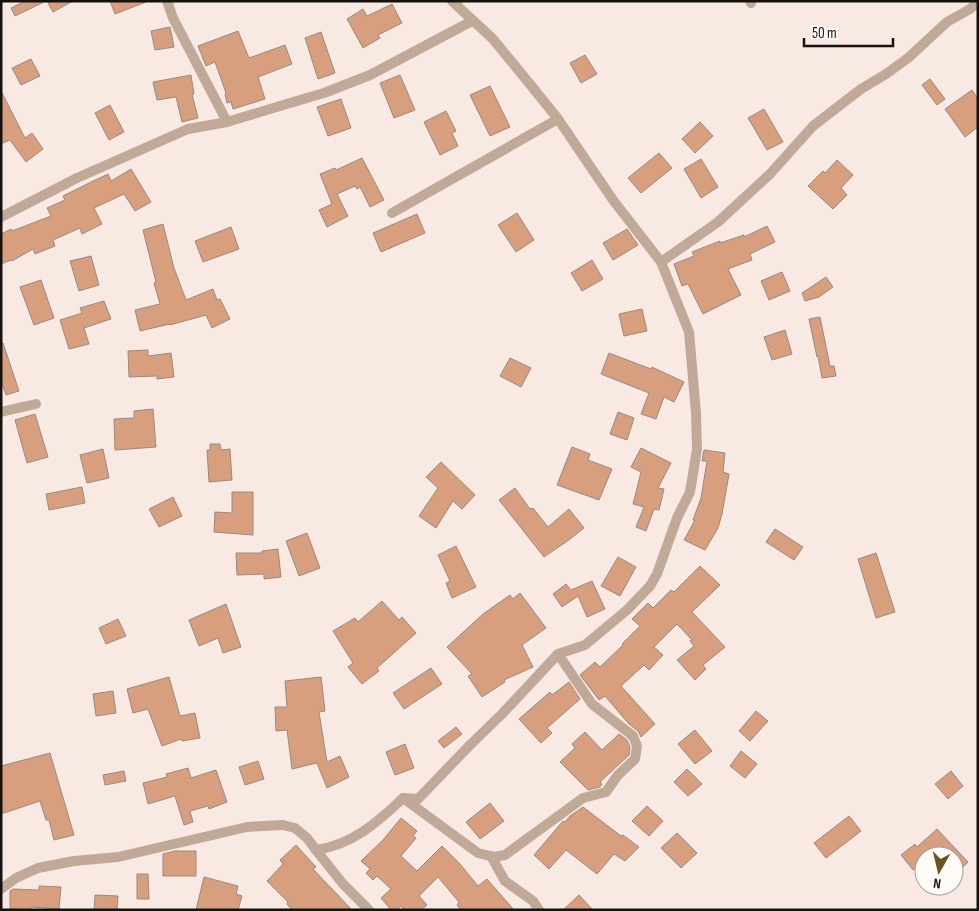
<svg xmlns="http://www.w3.org/2000/svg" width="979" height="911" font-family="'Sofia Sans Condensed',sans-serif">
	<style>
		.building { fill: #d89f7e; stroke: #978a83 }
		.lines { fill: none; stroke-linecap: round; stroke-linejoin: round }
		.minor { stroke: #c0aa97; stroke-width: 10 }
	</style>
	<rect width="100%" height="100%" fill="#f8eae2"/>
	<!-- building -->
	<g class="building">
		<polygon points="25,1 46,1 15,16 11,8"/>
		<polygon points="47,1 73,1 53,12"/>
		<polygon points="110,1 146,1 146,2 115,14"/>
		<polygon points="392,4 402,23 378,35 380,38 363,48 347,19 363,9 367,16"/>
		<polygon points="170,27 174,47 155,50 151,31"/>
		<polygon points="238,31 249,58 285,45 292,64 258,77 265,99 233,109 231,102 227,103 225,94 226,93 215,62 206,66 198,46"/>
		<polygon points="321,32 335,73 318,79 305,38"/>
		<polygon points="585,55 597,74 581,83 570,63"/>
		<polygon points="31,59 40,76 21,85 12,68"/>
		<polygon points="191,75 194,94 192,94 198,118 182,122 176,97 157,100 153,82"/>
		<polygon points="400,75 415,110 394,118 380,83"/>
		<polygon points="930,79 945,99 937,105 922,85"/>
		<polygon points="490,86 510,127 490,136 470,95"/>
		<polygon points="972,90 978,99 978,127 965,137 945,109"/>
		<polygon points="1,91 25,138 32,133 43,149 26,162 10,140 1,144"/>
		<polygon points="341,99 351,128 328,136 317,107"/>
		<polygon points="110,105 124,132 109,140 95,113"/>
		<polygon points="764,109 783,142 767,150 748,118"/>
		<polygon points="446,111 456,131 452,133 458,146 440,155 424,122"/>
		<polygon points="700,122 713,136 695,153 682,139"/>
		<polygon points="659,153 672,168 641,193 628,178"/>
		<polygon points="362,158 384,200 370,207 360,187 357,189 355,186 337,194 348,216 327,227 319,210 332,204 320,174 335,168 336,170"/>
		<polygon points="701,159 718,187 701,198 684,169"/>
		<polygon points="837,160 853,175 841,188 847,195 833,209 808,186 823,171 825,173"/>
		<polygon points="131,169 151,202 135,211 124,194 94,208 102,224 82,234 80,228 53,240 55,246 35,254 33,249 12,261 11,260 1,264 1,234 11,229 12,231 51,216 47,208 65,200 63,196 91,182 108,174 111,181"/>
		<polygon points="517,213 534,240 516,252 498,225"/>
		<polygon points="417,214 425,233 381,252 373,233"/>
		<polygon points="163,224 174,268 186,300 213,289 217,300 220,299 230,319 212,328 206,315 170,325 170,324 140,331 135,310 160,304 154,283 156,282 143,230"/>
		<polygon points="767,226 775,242 750,254 752,260 728,269 741,295 703,314 688,284 682,286 674,264 694,256 692,252 720,241 720,243 744,235 744,237"/>
		<polygon points="231,227 239,249 203,262 195,241"/>
		<polygon points="627,229 638,245 613,260 603,243"/>
		<polygon points="91,256 99,285 79,291 70,261"/>
		<polygon points="592,260 603,279 582,291 571,273"/>
		<polygon points="782,272 790,291 769,300 761,281"/>
		<polygon points="826,277 833,287 819,297 805,301 802,293"/>
		<polygon points="41,280 54,318 34,325 20,287"/>
		<polygon points="104,301 111,319 84,328 89,344 69,349 60,320 82,313 80,308"/>
		<polygon points="642,309 647,331 624,336 619,314"/>
		<polygon points="820,317 830,366 834,366 836,376 822,378 818,356 817,357 809,319"/>
		<polygon points="785,330 792,354 772,360 764,337"/>
		<polygon points="1,343 3,343 19,391 6,395 1,380"/>
		<polygon points="148,350 148,356 171,353 174,377 157,379 157,376 129,377 128,351"/>
		<polygon points="609,353 651,369 652,367 684,382 674,402 664,397 656,419 641,414 649,393 601,374"/>
		<polygon points="510,358 531,368 521,387 500,376"/>
		<polygon points="153,409 156,447 115,450 114,419 134,418 134,411"/>
		<polygon points="618,412 634,418 627,440 610,434"/>
		<polygon points="35,414 48,457 27,463 15,420"/>
		<polygon points="210,444 220,444 221,450 230,449 232,480 209,482 207,450 210,450"/>
		<polygon points="572,447 590,454 588,460 612,469 599,500 557,485"/>
		<polygon points="641,448 671,463 658,488 664,489 659,510 654,509 646,531 636,527 644,507 633,504 641,472 631,467"/>
		<polygon points="103,449 109,478 87,483 80,455"/>
		<polygon points="704,450 725,453 723,472 729,474 722,514 718,528 705,550 684,540 695,520 693,520 701,498 707,461 702,461"/>
		<polygon points="441,462 475,495 462,509 453,501 436,528 419,516 438,488 426,477"/>
		<polygon points="82,487 85,503 49,510 46,494"/>
		<polygon points="515,488 530,509 533,508 548,527 569,509 584,528 566,542 544,557 499,500"/>
		<polygon points="232,492 253,492 253,535 214,532 215,512 232,513"/>
		<polygon points="173,497 182,516 159,527 149,509"/>
		<polygon points="775,529 803,547 794,560 766,542"/>
		<polygon points="307,533 320,568 299,576 286,541"/>
		<polygon points="456,546 476,587 452,598 446,583 450,581 438,555"/>
		<polygon points="278,549 281,577 264,579 264,574 237,575 236,553 262,553 262,551"/>
		<polygon points="876,553 895,612 876,618 858,559"/>
		<polygon points="618,557 636,567 620,596 601,586"/>
		<polygon points="700,566 720,585 692,612 725,647 703,665 706,669 695,680 677,660 694,646 690,641 692,640 677,624 654,647 663,655 649,670 644,665 621,686 655,724 641,737 638,731 628,723 605,696 599,700 580,675 595,662 600,667 623,645 622,644 640,626 632,619 648,603 653,608 671,590 674,592"/>
		<polygon points="592,581 605,609 587,617 578,596 562,607 553,594 566,584 571,590"/>
		<polygon points="520,593 546,628 522,645 533,667 504,680 505,682 482,697 468,676 472,674 447,647 483,614 510,595 513,599"/>
		<polygon points="382,601 399,620 402,617 416,633 377,668 379,671 362,684 348,667 353,663 333,631 355,618 358,622"/>
		<polygon points="226,604 241,647 223,653 218,638 199,646 189,620"/>
		<polygon points="118,619 126,636 106,644 99,628"/>
		<polygon points="431,668 442,684 404,709 393,693"/>
		<polygon points="169,677 180,716 195,713 200,738 182,741 181,739 162,746 148,709 133,713 127,689"/>
		<polygon points="321,677 325,711 319,712 327,762 340,756 349,777 327,788 317,763 292,769 287,730 276,731 275,707 287,707 285,681"/>
		<polygon points="569,682 580,699 547,728 552,733 541,743 519,719 550,692 552,695"/>
		<polygon points="113,691 116,713 96,716 93,694"/>
		<polygon points="756,711 768,721 750,741 739,731"/>
		<polygon points="456,727 462,734 444,748 438,741"/>
		<polygon points="695,730 712,751 695,764 678,744"/>
		<polygon points="585,732 602,750 619,734 627,740 630,747 629,755 600,782 602,784 600,787 588,790 560,762 575,748 572,744"/>
		<polygon points="405,744 414,768 395,775 386,752"/>
		<polygon points="741,751 757,764 745,778 730,766"/>
		<polygon points="50,753 74,835 54,840 49,820 46,820 40,801 1,814 1,766"/>
		<polygon points="258,761 264,779 245,785 239,767"/>
		<polygon points="188,768 191,778 216,770 227,802 209,809 208,806 190,811 193,822 184,825 175,796 148,804 143,783 167,777 166,774"/>
		<polygon points="687,769 702,784 688,796 674,782"/>
		<polygon points="124,771 126,781 105,785 103,775"/>
		<polygon points="951,771 963,786 948,799 935,784"/>
		<polygon points="490,803 504,821 480,839 466,822"/>
		<polygon points="647,806 663,821 649,836 632,821"/>
		<polygon points="583,807 621,836 623,835 639,847 625,861 614,854 597,874 566,850 549,869 534,855 563,821 565,822 570,816"/>
		<polygon points="849,816 861,831 826,858 814,843"/>
		<polygon points="401,818 417,831 413,836 416,838 401,856 417,871 442,846 460,864 478,886 487,879 514,910 461,910 457,905 459,902 438,877 419,896 427,905 421,910 405,910 401,906 397,910 391,910 381,898 391,889 377,876 373,880 366,873 370,869 361,861 383,840"/>
		<polygon points="937,829 968,862 954,876 954,856 924,856 924,862 913,870 901,855 915,844 917,847"/>
		<polygon points="677,833 697,853 681,868 661,848"/>
		<polygon points="296,845 316,867 313,869 352,910 292,910 287,904 288,902 267,881 283,864 280,860"/>
		<polygon points="175,851 196,851 196,876 163,876 163,854"/>
		<polygon points="137,874 148,874 149,899 137,899"/>
		<polygon points="204,877 238,886 236,894 242,896 238,910 196,910"/>
		<polygon points="39,886 61,887 59,909 31,907 31,910 10,910 10,891 13,889 39,890"/>
		<polygon points="95,895 118,896 117,910 94,910"/>
		<polygon points="579,895 593,910 563,910"/>
	</g>
	<g class="lines">
		<!-- minor -->
		<g class="minor">
			<polyline points="167,1 173,18 227,122"/>
			<polyline points="750,1 751,3"/>
			<polyline points="392,213 558,119"/>
			<polyline points="1,217 77,178 188,129 227,122 290,103 324,93 370,75 472,21"/>
			<polyline points="661,262 718,222 770,174 813,126 861,89 886,74 908,58 947,22 970,9 978,2"/>
			<polyline points="1,412 36,404"/>
			<polyline points="403,798 478,853 494,857 505,855 583,798 606,792 618,775 635,759 637,746 633,736 592,704 558,654"/>
			<polyline points="316,850 343,884 369,910"/>
			<polyline points="491,856 505,881 533,901 539,910"/>
			<path d="M1,889L16,878L38,868L74,861L118,857L247,827L283,825L295,828L307,838L316,850C352,845 378,822 403,798L418,799L471,744L502,714L558,654L585,645L627,610L650,586L657,574L677,518L690,492L697,449L696,413L689,332L661,262L613,200L558,119L529,83L493,39L452,1"/>
		</g>
	</g>
	<!-- border -->
	<rect width="979" height="911" fill="none" stroke="#16120f" stroke-width="5"/>
	<!-- north arrow -->
	<g transform="translate(939 871) rotate(188)"><circle r="24" fill="#fdfaf8" stroke="#a19d9b"/>
	<path d="M0-4L9 19L0 12L-9 19Z" fill="#685725"/>
	<text y="-8" font-size="14" font-weight="bold" text-anchor="middle" fill="#16120f">N</text>
	</g>
	<!-- scale -->
	<path d="M804 38v8h89v-8" fill="none" stroke="#16120f" stroke-width="2.5"/>
	<text x="812" y="38" font-size="15" fill="#16120f" stroke="#fdfaf8" stroke-width="4" paint-order="stroke">50 m</text>
</svg>
